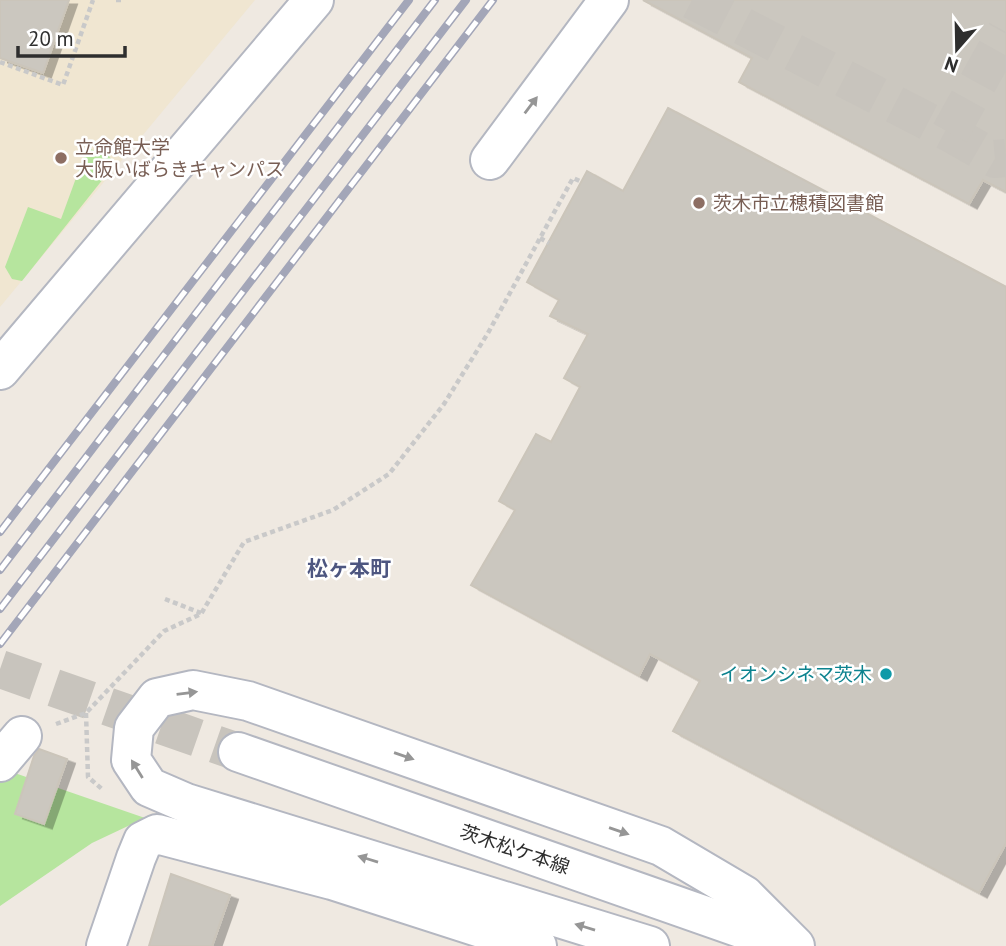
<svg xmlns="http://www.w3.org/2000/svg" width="1006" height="946" font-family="'PT Sans','Noto Sans JP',sans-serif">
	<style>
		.education { fill: #f0e6d1 }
		.green { fill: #b6e59e }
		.building { fill: #cbc7bf; stroke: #cbc5ba; stroke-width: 2; filter: url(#shadow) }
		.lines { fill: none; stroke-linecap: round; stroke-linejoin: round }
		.minor-tunnel { stroke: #c8c4bd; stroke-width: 38; stroke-dasharray: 38 19; stroke-linecap: butt }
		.minor-casing { stroke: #b4b7c1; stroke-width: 42 }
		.path { stroke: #c9c9c9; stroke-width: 4.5; stroke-dasharray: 5 3.5; stroke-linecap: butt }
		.minor { stroke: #fff; stroke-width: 38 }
		.rail-casing { stroke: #a3a6b8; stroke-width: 8 }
		.rail { stroke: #fff; stroke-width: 5; stroke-dasharray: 16; stroke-linecap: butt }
		.oneway { fill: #969696 }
		.education-dot { fill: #8d6e63; stroke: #fff; stroke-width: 2.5 }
		.culture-dot { fill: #0f9aa8; stroke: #fff; stroke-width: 2.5 }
		.labels { text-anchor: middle; stroke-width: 5; stroke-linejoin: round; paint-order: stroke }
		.education-label { font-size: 19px; fill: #785e54; stroke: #fff; text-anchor: start }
		.culture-label { font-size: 19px; fill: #0d838f; stroke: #fff; text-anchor: end }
		.street-label { font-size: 19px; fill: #2e2e2e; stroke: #fff }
		.neighbourhood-label { font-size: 21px; font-weight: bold; fill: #4d5680; stroke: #fff }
	</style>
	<defs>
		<filter id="shadow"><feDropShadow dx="8" dy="4.5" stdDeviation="0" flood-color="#0004"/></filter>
	</defs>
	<rect width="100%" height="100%" fill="#efe9e1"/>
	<!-- education -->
	<polygon class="education" points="0,0 255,0 0,307"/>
	<!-- green -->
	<g class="green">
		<polygon points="87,148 108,155 115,164 22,281 12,279 5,267 28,207 61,219"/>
		<polygon points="6,770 145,818 92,843 0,906 0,777"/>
	</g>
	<!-- building -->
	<g class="building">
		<polygon points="0,0 69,0 43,73 0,58"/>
		<polygon points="643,0 1006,0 1006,192 983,180 969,204 739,82 752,58"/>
		<polygon points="668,108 1006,287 1006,843 979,893 673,731 700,681 650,654 639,676 471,585 515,510 499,501 536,434 551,442 580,387 564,378 588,334 550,316 559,300 527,282 587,171 623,191"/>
		<polygon points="39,749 67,759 44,824 15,814 34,756"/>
		<polygon points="171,874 230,895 212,946 149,946"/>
	</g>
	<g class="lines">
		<!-- minor-tunnel -->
		<g class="minor-tunnel">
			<polyline points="692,0 950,133 995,159 1006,158"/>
			<polyline points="950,133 1006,32"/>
			<polyline points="0,669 238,752"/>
		</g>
		<defs>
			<g id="minor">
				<polyline points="490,160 609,0"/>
				<polyline points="0,370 314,0"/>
				<polyline points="238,752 786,944"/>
				<polyline points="0,762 22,736"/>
				<polyline points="106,946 136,858 143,841 157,834 332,880 537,946"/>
				<polyline points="650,946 186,803 149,787 131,760 134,728 157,698 193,690 248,701 661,846 744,895 795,946"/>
			</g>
		</defs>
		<!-- minor casing -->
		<use href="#minor" class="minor-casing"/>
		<!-- path -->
		<g class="path">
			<polyline points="116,0 123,0"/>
			<polyline points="0,62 63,85 93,0"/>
			<polyline points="540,238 549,243"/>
			<polyline points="165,599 201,613"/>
			<polyline points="86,713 88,777 102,789"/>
			<polyline points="56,724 86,713 164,631 201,614 244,542 333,510 389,474 444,404 488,333 573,178 582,182"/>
		</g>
		<!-- minor -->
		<use href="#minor" class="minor"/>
		<defs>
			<g id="rail">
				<polyline points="0,532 409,0"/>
				<polyline points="0,570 435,0"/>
				<polyline points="0,609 466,0"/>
				<polyline points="0,644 493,0"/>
			</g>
		</defs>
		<!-- rail casing -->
		<use href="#rail" class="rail-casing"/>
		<!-- rail -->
		<use href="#rail" class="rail"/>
	</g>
	<!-- one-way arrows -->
	<defs><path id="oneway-solid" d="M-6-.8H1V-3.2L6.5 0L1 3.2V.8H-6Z" transform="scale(1.75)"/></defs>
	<g class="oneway">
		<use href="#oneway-solid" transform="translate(531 105) rotate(-53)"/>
		<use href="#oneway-solid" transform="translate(187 693) rotate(-7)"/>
		<use href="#oneway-solid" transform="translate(404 756) rotate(19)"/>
		<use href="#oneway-solid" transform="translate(137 769) rotate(-122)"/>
		<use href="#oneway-solid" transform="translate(619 831) rotate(19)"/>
		<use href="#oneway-solid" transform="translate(368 859) rotate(-163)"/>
		<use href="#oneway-solid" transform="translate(585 927) rotate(-163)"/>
	</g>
	<!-- markers -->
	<g class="education-dot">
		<circle cx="61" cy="158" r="7"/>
		<circle cx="699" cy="203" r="7"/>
	</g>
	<circle class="culture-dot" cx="886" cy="674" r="7"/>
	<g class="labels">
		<!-- education labels -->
		<g class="education-label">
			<text x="75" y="154">立命館大学<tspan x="75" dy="22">大阪いばらきキャンパス</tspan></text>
			<text x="713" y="210">茨木市立穂積図書館</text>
		</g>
		<!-- culture labels -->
		<g class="culture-label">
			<text x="872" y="681">イオンシネマ茨木</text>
		</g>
		<!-- street labels -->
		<g class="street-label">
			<text transform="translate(515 849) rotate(19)" y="7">茨木松ケ本線</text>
		</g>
		<!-- neighbourhood labels -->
		<g class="neighbourhood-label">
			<text x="349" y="576">松ヶ本町</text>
		</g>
	</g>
	<!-- north arrow -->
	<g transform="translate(957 49) rotate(200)" stroke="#ffffff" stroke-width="5" paint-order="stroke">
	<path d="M0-5L12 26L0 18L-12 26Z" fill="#2e2e2e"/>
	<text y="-10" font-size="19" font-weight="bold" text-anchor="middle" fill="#2e2e2e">N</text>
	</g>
	<!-- scale -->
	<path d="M18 46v10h107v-10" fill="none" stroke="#2e2e2e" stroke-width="3.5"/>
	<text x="28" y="46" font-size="21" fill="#2e2e2e" stroke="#ffffff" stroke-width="5" paint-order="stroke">20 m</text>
</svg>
